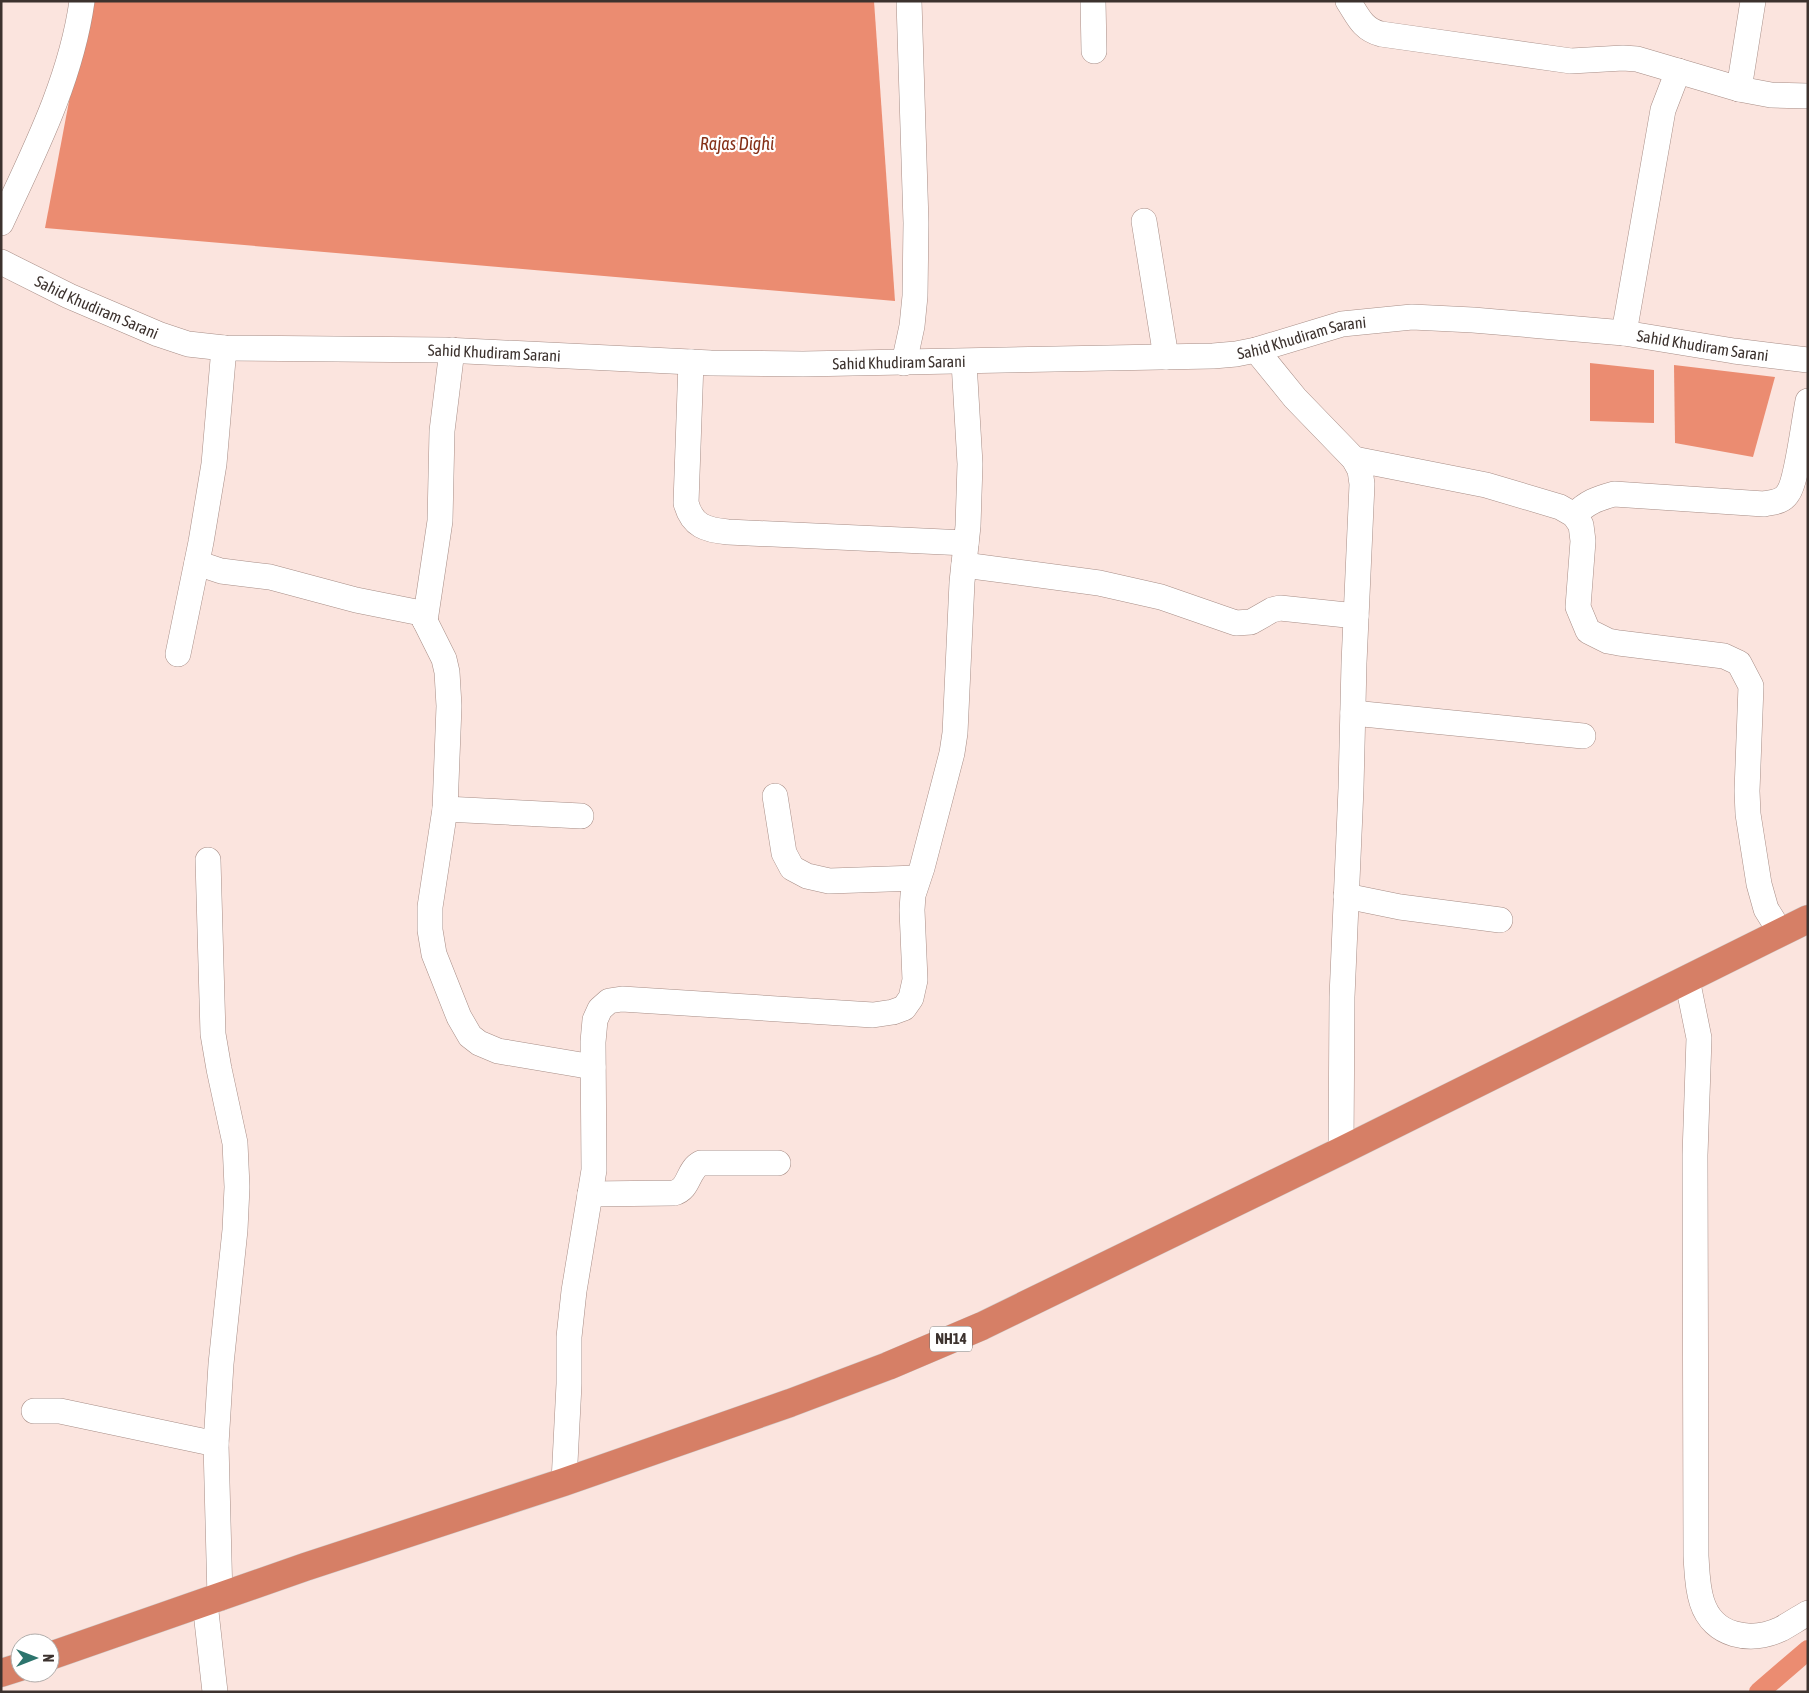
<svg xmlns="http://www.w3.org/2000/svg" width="1809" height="1693" font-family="'Asap Condensed',sans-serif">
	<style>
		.water { fill: #eb8c71 }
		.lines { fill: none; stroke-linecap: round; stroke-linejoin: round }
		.canal { stroke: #eb8c71; stroke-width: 20 }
		.minor-casing { stroke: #a78d86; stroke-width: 26 }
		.highway-casing { stroke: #d0cecd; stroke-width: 29 }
		.minor { stroke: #fff; stroke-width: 25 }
		.highway { stroke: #d67f66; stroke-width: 28 }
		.labels { text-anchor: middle; stroke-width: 4.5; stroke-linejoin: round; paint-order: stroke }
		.shield { fill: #fff; stroke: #76706d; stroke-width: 1 }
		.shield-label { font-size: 15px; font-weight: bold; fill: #3c322e }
		.street-label { font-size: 16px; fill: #3c322e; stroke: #fff }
		.water-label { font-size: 18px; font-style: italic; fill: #853017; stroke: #fff }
	</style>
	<rect width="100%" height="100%" fill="#fbe4de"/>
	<!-- water -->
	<g class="water">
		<polygon points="88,1 874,1 895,301 45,228"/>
		<polygon points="1590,363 1654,370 1654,423 1590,421"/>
		<polygon points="1674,365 1775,377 1753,457 1675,443"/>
	</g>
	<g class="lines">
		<!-- canal -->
		<polyline class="canal" points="1759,1692 1808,1650"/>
		<defs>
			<g id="minor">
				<polyline points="1093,1 1094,51"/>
				<path d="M1348,1C1358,16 1362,29 1381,34L1571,61L1623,58L1637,59L1739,89L1771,95L1808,96"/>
				<polyline points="1739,89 1753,1"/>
				<polyline points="1144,221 1166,357"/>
				<path d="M1,223C34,152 71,80 82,1"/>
				<path id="s1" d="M1,262L69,296L158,334L188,344L224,348L445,350L711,363L803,364L1213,356L1236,354L1256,350L1342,324L1412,317L1473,320L1624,333L1734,351L1808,360"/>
				<polyline points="1624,333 1663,110 1678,71"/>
				<polyline points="1256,350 1295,398 1354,459 1360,470 1362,484 1354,663 1351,788 1342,997 1341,1151"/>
				<path d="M691,362L686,503C692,526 706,530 728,532L966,543"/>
				<polyline points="904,363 912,326 915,296 916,223 909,1"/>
				<polyline points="1354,459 1486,485 1560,507 1574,515 1581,525 1583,541 1578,607 1588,631 1608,641 1619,643 1724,656 1739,663 1751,686 1747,791 1748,814 1759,884 1766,909 1781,933"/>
				<path d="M1574,515C1588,502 1596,499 1614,494L1764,504C1773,502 1783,502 1788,493C1797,481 1804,420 1808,401"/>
				<polyline points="197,563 221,571 270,577 356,600 421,613 444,659 447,672 449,706 445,809 430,907 430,930 434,954 459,1017 470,1036 479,1043 498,1051 593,1067"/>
				<polyline points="964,565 1099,583 1161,597 1236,623 1251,622 1272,610 1280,608 1356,616"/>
				<polyline points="425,621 440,521 442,431 452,350"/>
				<polyline points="178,654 201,542 214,464 224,348"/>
				<polyline points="1353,713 1583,736"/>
				<polyline points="775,796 784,853 792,868 807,876 829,881 918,878"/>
				<polyline points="445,809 581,816"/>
				<polyline points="208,860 213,1034 219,1069 235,1143 237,1187 235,1230 221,1364 216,1444 220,1598"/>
				<polyline points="1346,896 1400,907 1500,920"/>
				<path d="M1687,979L1699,1038L1695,1155L1696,1556C1697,1571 1697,1587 1702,1602C1713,1637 1751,1643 1781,1629C1790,1624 1799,1618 1808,1613"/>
				<path d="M590,1194L674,1193C690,1189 687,1170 701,1163H778"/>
				<polyline points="34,1411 60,1411 216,1444"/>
				<polyline points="564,1482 569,1384 569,1337 574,1291 594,1170 593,1042 595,1020 600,1009 609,1001 622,999 873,1015 893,1012 904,1008 911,998 915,980 912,910 913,895 922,868 952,753 955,733 962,582 968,526 970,464 964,362"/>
				<polyline points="205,1603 215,1692"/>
			</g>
			<g id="highway">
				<polyline points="50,1656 305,1567 564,1482 790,1403 888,1366 982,1326 1341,1151 1808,919"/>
				<polyline points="1,1673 20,1667"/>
			</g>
		</defs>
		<!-- minor casing -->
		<use href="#minor" class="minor-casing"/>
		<!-- highway casing -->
		<use href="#highway" class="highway-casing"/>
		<!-- minor -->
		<use href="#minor" class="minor"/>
		<!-- highway -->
		<use href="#highway" class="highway"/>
	</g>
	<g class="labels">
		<!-- shield labels -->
		<rect class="shield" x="930" y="1326.5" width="42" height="25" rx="4"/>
		<g class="shield-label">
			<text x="951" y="1344">NH14</text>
		</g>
		<!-- street labels -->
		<g class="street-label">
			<text dy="6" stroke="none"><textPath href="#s1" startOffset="106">Sahid Khudiram Sarani</textPath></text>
			<text dy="6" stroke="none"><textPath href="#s1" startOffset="1321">Sahid Khudiram Sarani</textPath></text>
			<text dy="6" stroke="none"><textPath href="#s1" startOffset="1726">Sahid Khudiram Sarani</textPath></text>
			<text dy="6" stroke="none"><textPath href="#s1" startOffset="511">Sahid Khudiram Sarani</textPath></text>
			<text dy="6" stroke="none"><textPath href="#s1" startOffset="916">Sahid Khudiram Sarani</textPath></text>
		</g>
		<!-- water labels -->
		<g class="water-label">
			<text x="737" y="150">Rajas Dighi</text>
		</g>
	</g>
	<!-- border -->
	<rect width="1809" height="1693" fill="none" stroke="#3c322e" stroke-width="5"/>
	<!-- north arrow -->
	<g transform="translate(35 1658) rotate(90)"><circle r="24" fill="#ffffff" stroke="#b1adab"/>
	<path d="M0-4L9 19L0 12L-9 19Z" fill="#2c746d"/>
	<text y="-8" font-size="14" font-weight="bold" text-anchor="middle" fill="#3c322e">N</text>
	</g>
</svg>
